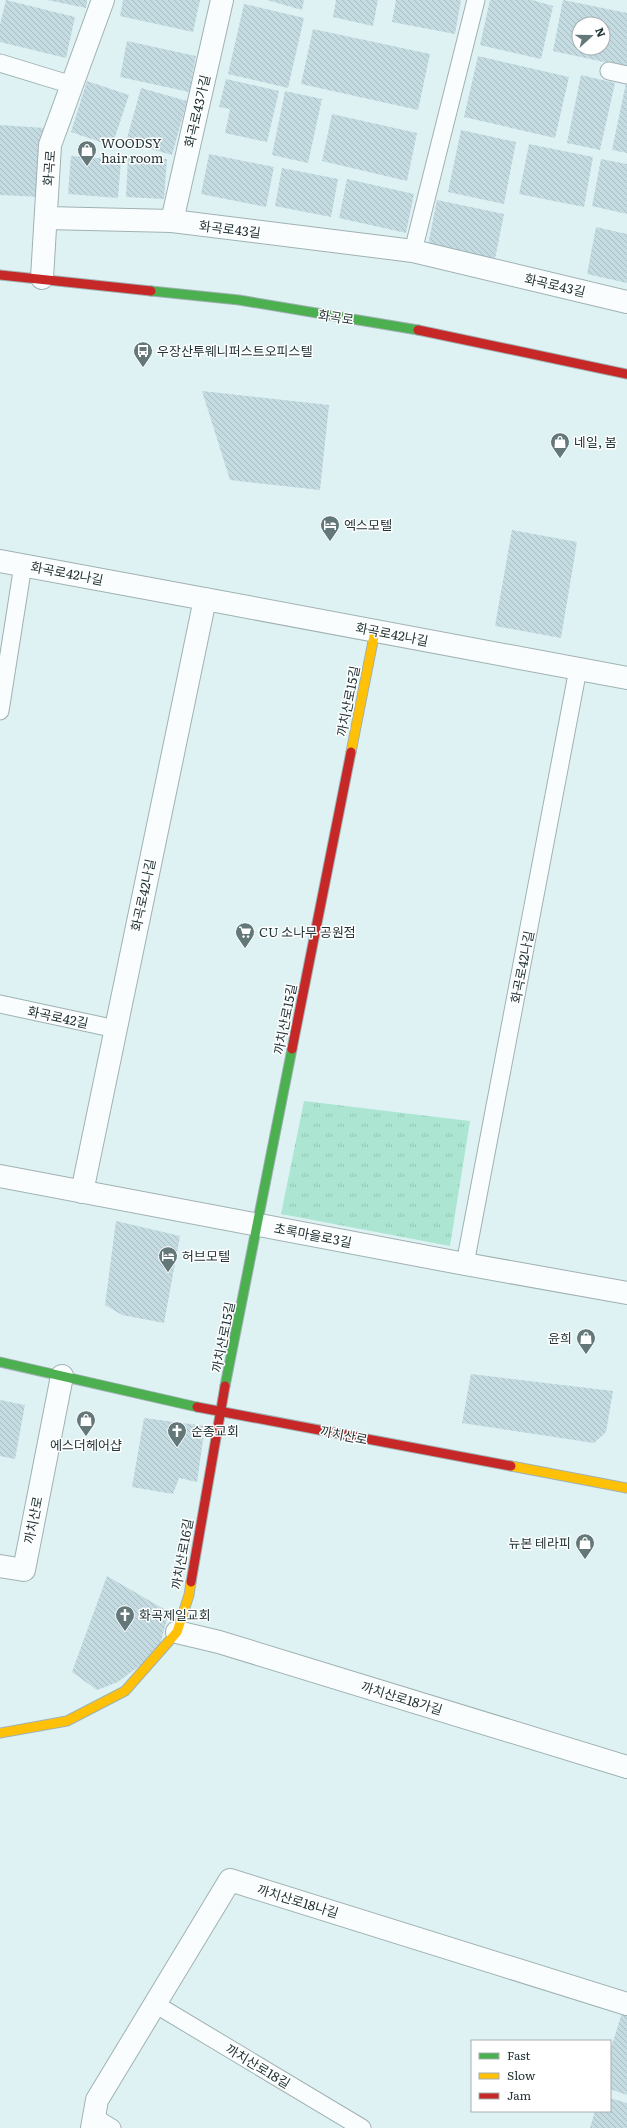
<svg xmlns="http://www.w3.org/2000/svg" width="627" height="2128" font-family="Literata,'Noto Sans KR',serif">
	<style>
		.grass { fill: url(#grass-tufts) }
		.building { fill: url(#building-back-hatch); fill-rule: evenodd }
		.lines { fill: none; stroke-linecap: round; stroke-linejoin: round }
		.lane-casing { stroke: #a0b1b3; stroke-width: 19 }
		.street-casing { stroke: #a0b1b3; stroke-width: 24 }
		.fast-casing { stroke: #a0b1b3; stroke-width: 11 }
		.slow-casing { stroke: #a0b1b3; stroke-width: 11 }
		.jam-casing { stroke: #a0b1b3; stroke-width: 11 }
		.lane { stroke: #fafdfd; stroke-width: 17 }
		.street { stroke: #fafdfd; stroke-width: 22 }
		.fast { stroke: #4caf50; stroke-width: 9 }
		.slow { stroke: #ffc107; stroke-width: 9 }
		.jam { stroke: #c62828; stroke-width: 9 }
		.labels { text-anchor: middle; stroke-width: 3; stroke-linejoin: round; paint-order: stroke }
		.street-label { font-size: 13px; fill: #233537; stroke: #fff }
		.poi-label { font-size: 13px; fill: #233537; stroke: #fff; text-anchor: start }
	</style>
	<defs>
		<pattern id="grass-tufts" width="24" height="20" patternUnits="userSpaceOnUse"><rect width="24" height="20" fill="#ace6d2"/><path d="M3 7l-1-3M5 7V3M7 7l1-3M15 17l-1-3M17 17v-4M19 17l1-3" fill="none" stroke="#94c6b5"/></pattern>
		<pattern id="building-back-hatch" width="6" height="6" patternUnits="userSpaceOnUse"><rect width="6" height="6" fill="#c3dbe1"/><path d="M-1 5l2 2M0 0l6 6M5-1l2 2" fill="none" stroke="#a7bdc2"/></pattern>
	</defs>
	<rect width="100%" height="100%" fill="#def2f4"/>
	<!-- grass -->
	<polygon class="grass" points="304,1101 470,1121 450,1246 281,1214"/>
	<!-- building -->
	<g class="building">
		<polygon points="6,0 75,17 66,58 0,42 0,25"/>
		<polygon points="47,0 87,0 86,8"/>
		<polygon points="123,0 200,0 193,32 120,16"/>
		<polygon points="267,0 304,0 302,10"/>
		<polygon points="336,0 378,0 373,26 333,17"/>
		<polygon points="396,0 461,0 455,34 392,22"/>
		<polygon points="490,0 532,0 553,6 541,59 480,45"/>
		<path d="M563,0L627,13V67L553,51ZM579,24H603V48H579Z"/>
		<polygon points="244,4 304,18 288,88 228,74"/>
		<polygon points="313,29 430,54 418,110 301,84"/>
		<polygon points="127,41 196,56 189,92 120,77"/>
		<polygon points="478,56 569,77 555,138 464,117"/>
		<polygon points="581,75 615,83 600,150 567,143"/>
		<polygon points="226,79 279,91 267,142 225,133 230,109 219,107"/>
		<polygon points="87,81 129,95 112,146 71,132"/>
		<polygon points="626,83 627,83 627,153 612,150"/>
		<polygon points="141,88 187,101 172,155 126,142"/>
		<polygon points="285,91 322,99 308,163 272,155"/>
		<polygon points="332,114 417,133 407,181 322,161"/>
		<polygon points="0,125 45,128 41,197 0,195"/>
		<polygon points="461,130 516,142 504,204 448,192"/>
		<polygon points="529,144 593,157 584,207 519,194"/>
		<polygon points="209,154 274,167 266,207 201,194"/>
		<polygon points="71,156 121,160 118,198 68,194"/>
		<polygon points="128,157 167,159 164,199 126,197"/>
		<polygon points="601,159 627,164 627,214 592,206"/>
		<polygon points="282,168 338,179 331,217 275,206"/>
		<polygon points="347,179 414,194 406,233 339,218"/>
		<polygon points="437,200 504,214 495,259 428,245"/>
		<polygon points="596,227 627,234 627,283 587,274"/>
		<polygon points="202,391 329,405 320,490 230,480"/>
		<polygon points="512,530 577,542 561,638 495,626"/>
		<polygon points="116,1221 180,1236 164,1323 122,1315 105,1305"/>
		<polygon points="471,1374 613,1391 606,1432 594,1443 462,1423"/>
		<polygon points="0,1400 25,1405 15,1459 0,1456"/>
		<polygon points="144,1418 205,1426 197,1482 179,1478 173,1494 132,1487"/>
		<polygon points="107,1576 169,1612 158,1652 118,1682 97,1690 72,1672"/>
		<polygon points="622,2013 627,2015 627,2095 610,2089 610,2051"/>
		<polygon points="610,2098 627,2103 627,2128 590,2128 595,2111 610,2111"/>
	</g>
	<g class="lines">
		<defs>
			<g id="lane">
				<polyline points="0,63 72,85"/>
				<polyline points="609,71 627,75"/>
				<polyline points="413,251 476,0"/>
				<polyline points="0,711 23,565"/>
				<polyline points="0,1004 116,1029"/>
				<polyline points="465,1264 578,669"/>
				<polyline points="155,2004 362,2128"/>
				<polyline points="94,2117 112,2128"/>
			</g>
			<g id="street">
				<polyline points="46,218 172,221 413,251 627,302"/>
				<polyline points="172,221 222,0"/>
				<polyline points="42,278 50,145 103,0"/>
				<polyline points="0,561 205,599"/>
				<polyline points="0,1176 465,1264 627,1293"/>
				<polyline points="82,1192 205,599 627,678"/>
				<polyline points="0,1566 24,1570 62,1376"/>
				<polyline points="177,1632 219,1642 627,1767"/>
				<polyline points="92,2128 97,2100 230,1880 627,2004"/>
			</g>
			<g id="fast">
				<polyline points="151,291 239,300 418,330"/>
				<polyline points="0,1362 197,1407"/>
				<polyline points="225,1386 292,1049"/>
			</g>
			<g id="slow">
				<polyline points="351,752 375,631"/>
				<polyline points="511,1466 627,1488"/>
				<polyline points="0,1733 67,1721 125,1691 177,1632 189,1595 191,1582"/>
			</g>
			<g id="jam">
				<polyline points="0,275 151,291"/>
				<polyline points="418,330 627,374"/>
				<polyline points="292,1049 351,752"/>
				<polyline points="197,1407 511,1466"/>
				<polyline points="191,1582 225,1386"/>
			</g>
		</defs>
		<!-- lane casing -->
		<use href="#lane" class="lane-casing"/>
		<!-- street casing -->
		<use href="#street" class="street-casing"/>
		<!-- fast casing -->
		<use href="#fast" class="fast-casing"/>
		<!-- slow casing -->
		<use href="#slow" class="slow-casing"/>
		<!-- jam casing -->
		<use href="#jam" class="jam-casing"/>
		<!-- lane -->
		<use href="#lane" class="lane"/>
		<!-- street -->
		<use href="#street" class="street"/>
		<!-- fast -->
		<use href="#fast" class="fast"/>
		<!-- slow -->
		<use href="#slow" class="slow"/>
		<!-- jam -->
		<use href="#jam" class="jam"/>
	</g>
	<!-- icons -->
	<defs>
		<symbol id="shop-pin" viewBox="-11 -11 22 30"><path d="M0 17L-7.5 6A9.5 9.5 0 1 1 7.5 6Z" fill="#647779" stroke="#fff"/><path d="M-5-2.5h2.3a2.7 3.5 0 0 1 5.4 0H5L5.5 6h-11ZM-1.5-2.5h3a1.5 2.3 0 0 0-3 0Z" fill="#fff"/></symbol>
		<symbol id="bus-pin" viewBox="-11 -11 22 30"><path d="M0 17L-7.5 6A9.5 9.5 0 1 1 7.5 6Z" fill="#647779" stroke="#fff"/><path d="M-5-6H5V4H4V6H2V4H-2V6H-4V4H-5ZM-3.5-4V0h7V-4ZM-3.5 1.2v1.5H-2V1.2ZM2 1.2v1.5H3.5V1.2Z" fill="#fff"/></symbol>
		<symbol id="hotel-pin" viewBox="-11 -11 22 30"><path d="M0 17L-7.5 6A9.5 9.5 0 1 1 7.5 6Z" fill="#647779" stroke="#fff"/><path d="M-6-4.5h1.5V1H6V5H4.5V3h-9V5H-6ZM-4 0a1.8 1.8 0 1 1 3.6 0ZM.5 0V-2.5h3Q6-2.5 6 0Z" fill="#fff"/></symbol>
		<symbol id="supermarket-pin" viewBox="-11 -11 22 30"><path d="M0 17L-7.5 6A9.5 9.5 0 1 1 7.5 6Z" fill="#647779" stroke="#fff"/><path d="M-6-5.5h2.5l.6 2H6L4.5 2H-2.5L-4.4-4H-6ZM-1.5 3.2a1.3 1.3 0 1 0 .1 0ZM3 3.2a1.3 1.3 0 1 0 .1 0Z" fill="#fff"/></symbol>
		<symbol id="church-pin" viewBox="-11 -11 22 30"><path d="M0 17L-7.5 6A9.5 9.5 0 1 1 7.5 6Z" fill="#647779" stroke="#fff"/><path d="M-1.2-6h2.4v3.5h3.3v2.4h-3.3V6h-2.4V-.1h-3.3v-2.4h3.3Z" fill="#fff"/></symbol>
	</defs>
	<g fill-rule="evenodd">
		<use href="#shop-pin" x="76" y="139" width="22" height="30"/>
		<use href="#bus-pin" x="132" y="340" width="22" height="30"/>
		<use href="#shop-pin" x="549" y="431" width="22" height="30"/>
		<use href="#hotel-pin" x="319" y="514" width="22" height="30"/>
		<use href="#supermarket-pin" x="234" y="921" width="22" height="30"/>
		<use href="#hotel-pin" x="157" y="1245" width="22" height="30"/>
		<use href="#shop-pin" x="575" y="1327" width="22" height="30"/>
		<use href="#shop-pin" x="75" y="1409" width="22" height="30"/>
		<use href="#church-pin" x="166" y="1420" width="22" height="30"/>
		<use href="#shop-pin" x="574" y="1532" width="22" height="30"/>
		<use href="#church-pin" x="114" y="1604" width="22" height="30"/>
	</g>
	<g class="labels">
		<!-- street labels -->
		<g class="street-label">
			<text transform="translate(197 111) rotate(-77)" y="5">화곡로43가길</text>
			<text transform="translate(49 168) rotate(-86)" y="5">화곡로</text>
			<text transform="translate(230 229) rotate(7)" y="5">화곡로43길</text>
			<text transform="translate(555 285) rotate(13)" y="5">화곡로43길</text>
			<text transform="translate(336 317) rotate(9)" y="5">화곡로</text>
			<text transform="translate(67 573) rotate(11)" y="5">화곡로42나길</text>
			<text transform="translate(392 634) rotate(11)" y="5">화곡로42나길</text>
			<text transform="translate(348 701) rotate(-79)" y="5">까치산로15길</text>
			<text transform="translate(143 895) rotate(-78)" y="5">화곡로42나길</text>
			<text transform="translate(522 967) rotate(-79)" y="5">화곡로42나길</text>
			<text transform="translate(58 1017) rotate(12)" y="5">화곡로42길</text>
			<text transform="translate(285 1019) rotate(-79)" y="5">까치산로15길</text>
			<text transform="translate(313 1235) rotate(11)" y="5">초록마을로3길</text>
			<text transform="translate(223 1337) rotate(-79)" y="5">까치산로15길</text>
			<text transform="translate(344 1435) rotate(11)" y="5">까치산로</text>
			<text transform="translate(33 1520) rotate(-79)" y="5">까치산로</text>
			<text transform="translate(182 1554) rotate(-80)" y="5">까치산로16길</text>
			<text transform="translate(402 1698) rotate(17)" y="5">까치산로18가길</text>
			<text transform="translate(298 1901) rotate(17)" y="5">까치산로18나길</text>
			<text transform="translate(258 2066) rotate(31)" y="5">까치산로18길</text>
		</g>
		<!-- poi labels -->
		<g class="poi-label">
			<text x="101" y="148">WOODSY<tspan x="101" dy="15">hair room</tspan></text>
			<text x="157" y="356">우장산투웨니퍼스트오피스텔</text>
			<text x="574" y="447">네일, 봄</text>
			<text x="344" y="530">엑스모텔</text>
			<text x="259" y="937">CU 소나무 공원점</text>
			<text x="182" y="1261">허브모텔</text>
			<text x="572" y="1343" text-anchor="end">윤희</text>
			<text x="191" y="1436">순종교회</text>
			<text x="86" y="1450" text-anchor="middle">에스더헤어샵</text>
			<text x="571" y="1548" text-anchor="end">뉴본 테라피</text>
			<text x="139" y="1620">화곡제일교회</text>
		</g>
	</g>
	<!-- legend -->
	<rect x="471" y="2040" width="140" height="72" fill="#ffffff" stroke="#a7aeaf"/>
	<rect x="479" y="2053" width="20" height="6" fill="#4caf50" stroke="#a7aeaf"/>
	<text x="507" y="2060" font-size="12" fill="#233537">Fast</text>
	<rect x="479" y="2073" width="20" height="6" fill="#ffc107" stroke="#a7aeaf"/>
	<text x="507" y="2080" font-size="12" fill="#233537">Slow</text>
	<rect x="479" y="2093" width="20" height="6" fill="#c62828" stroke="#a7aeaf"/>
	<text x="507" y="2100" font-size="12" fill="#233537">Jam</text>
	<!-- north arrow -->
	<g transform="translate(591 36) rotate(69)"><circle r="19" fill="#ffffff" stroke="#a7aeaf"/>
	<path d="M0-3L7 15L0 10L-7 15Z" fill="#647779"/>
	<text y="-6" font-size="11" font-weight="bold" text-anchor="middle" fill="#233537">N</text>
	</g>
</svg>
